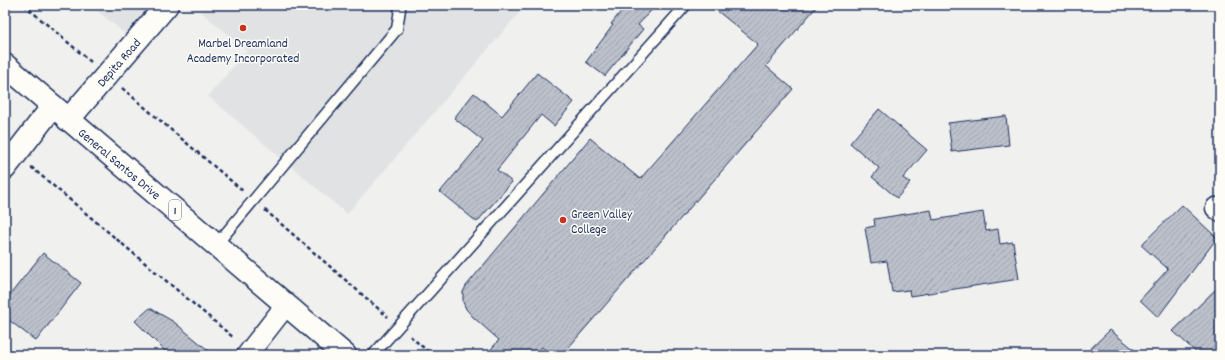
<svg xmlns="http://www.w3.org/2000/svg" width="1225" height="360" font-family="Dekko,sans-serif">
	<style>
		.built { fill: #e0e2e3 }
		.building { fill: url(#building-hatch); stroke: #1b2f5e }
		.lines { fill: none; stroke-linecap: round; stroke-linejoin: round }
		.service-casing { stroke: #1b2f5e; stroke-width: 13 }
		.minor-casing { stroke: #1b2f5e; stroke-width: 23 }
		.tertiary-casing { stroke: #1b2f5e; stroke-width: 25 }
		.trunk-casing { stroke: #1b2f5e; stroke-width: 25 }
		.path { stroke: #1b2f5e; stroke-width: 2.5; stroke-dasharray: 4 3; stroke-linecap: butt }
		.service { stroke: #fdfcf7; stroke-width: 10 }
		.minor { stroke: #fdfcf7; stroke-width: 20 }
		.tertiary { stroke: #fdfcf7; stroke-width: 22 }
		.trunk { stroke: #fdfcf7; stroke-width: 22 }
		.poi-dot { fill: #c8321e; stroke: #fdfcf7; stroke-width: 1.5 }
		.labels { text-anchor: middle; stroke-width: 3; stroke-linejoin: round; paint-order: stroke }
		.shield { fill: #fdfcf7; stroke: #5f6c8c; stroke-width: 1 }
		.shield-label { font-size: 12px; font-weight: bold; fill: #1b2f5e }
		.poi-label { font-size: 13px; fill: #1b2f5e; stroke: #fdfcf7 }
		.street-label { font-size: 13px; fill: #1b2f5e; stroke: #fdfcf7 }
	</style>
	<defs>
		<pattern id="building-hatch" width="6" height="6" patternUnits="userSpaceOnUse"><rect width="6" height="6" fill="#bbc0ca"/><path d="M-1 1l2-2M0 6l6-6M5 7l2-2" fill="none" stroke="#a0a5b0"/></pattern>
	</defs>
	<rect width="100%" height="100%" fill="#f0f0ee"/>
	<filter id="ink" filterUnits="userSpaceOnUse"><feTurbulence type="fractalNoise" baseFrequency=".025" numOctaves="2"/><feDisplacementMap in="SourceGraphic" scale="8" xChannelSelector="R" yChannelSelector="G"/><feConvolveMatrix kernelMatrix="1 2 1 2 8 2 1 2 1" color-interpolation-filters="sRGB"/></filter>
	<g filter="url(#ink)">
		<!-- built -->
		<g class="built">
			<polygon points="90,5 157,5 129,37"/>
			<polygon points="193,5 526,5 347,214 208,96 247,51"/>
		</g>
		<!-- building -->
		<g class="building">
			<polygon points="626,5 656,5 638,25 643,29 605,76 586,62 613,25 611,24"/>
			<polygon points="710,5 818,5 766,66 793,89 562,355 551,355 542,347 535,355 486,355 499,340 473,317 466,309 463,302 463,292 466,286 590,138 640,179 758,44"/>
			<polygon points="537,73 574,102 554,126 541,115 497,170 512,182 477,222 440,192 483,141 454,118 474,93 502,116"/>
			<polygon points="879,109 927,150 903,178 910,183 897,198 872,177 879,168 850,143"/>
			<polygon points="1006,116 1009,145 952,152 948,123"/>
			<polygon points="1182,205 1217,238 1158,317 1140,300 1168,269 1141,245"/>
			<polygon points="931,210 933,220 983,212 986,231 998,229 1000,244 1013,242 1019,279 910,296 909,290 892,292 887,261 871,263 865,228 875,226 874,219"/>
			<polygon points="43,253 81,283 36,341 5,317 5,301"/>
			<polygon points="1220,285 1220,355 1199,355 1173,331"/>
			<polygon points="150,308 174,322 214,355 169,355 135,321"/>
			<polygon points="1110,330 1141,355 1084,355"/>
		</g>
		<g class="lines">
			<defs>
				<g id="service">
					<polyline points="216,245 397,29 400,9 398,5"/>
					<polyline points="373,355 686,5"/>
				</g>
				<g id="minor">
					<polyline points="1216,208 1220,211"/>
					<polyline points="247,355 286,305"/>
				</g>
				<g id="tertiary">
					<polyline points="68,120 167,5"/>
					<polyline points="5,168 53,106"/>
				</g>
				<polyline id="trunk" points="5,65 345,355"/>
			</defs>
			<!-- service casing -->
			<use href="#service" class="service-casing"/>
			<!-- minor casing -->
			<use href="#minor" class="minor-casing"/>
			<!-- tertiary casing -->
			<use href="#tertiary" class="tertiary-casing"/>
			<!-- trunk casing -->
			<use href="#trunk" class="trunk-casing"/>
			<!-- path -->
			<g class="path">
				<polyline points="24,5 91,62"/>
				<polyline points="122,88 243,191"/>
				<polyline points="31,167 234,338"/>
				<polyline points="265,210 388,317"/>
				<polyline points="410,336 432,355"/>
			</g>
			<!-- service -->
			<use href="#service" class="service"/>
			<!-- minor -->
			<use href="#minor" class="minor"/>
			<!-- tertiary -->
			<use href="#tertiary" class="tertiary"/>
			<!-- trunk -->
			<use href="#trunk" class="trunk"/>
		</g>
	</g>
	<!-- markers -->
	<g class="poi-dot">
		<circle cx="243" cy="28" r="4"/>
		<circle cx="563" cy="220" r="4"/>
	</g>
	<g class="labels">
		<!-- shield labels -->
		<rect class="shield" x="169" y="200" width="12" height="20" rx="3"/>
		<g class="shield-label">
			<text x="175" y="214">1</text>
		</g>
		<!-- poi labels -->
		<g class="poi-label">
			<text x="243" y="47">Marbel Dreamland<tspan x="243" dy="15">Academy Incorporated</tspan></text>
			<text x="571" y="218" text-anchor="start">Green Valley<tspan x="571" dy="15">College</tspan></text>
		</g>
		<!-- street labels -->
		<g class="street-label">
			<text transform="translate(118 62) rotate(-49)" y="5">Depita Road</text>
			<text transform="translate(120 163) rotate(40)" y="5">General Santos Drive</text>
		</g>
	</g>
	<!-- margin -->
	<rect width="1225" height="360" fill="none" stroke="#fdfcf7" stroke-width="20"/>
	<rect x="10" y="10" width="1205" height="340" fill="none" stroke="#1b2f5e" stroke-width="1.5" filter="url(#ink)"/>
</svg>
